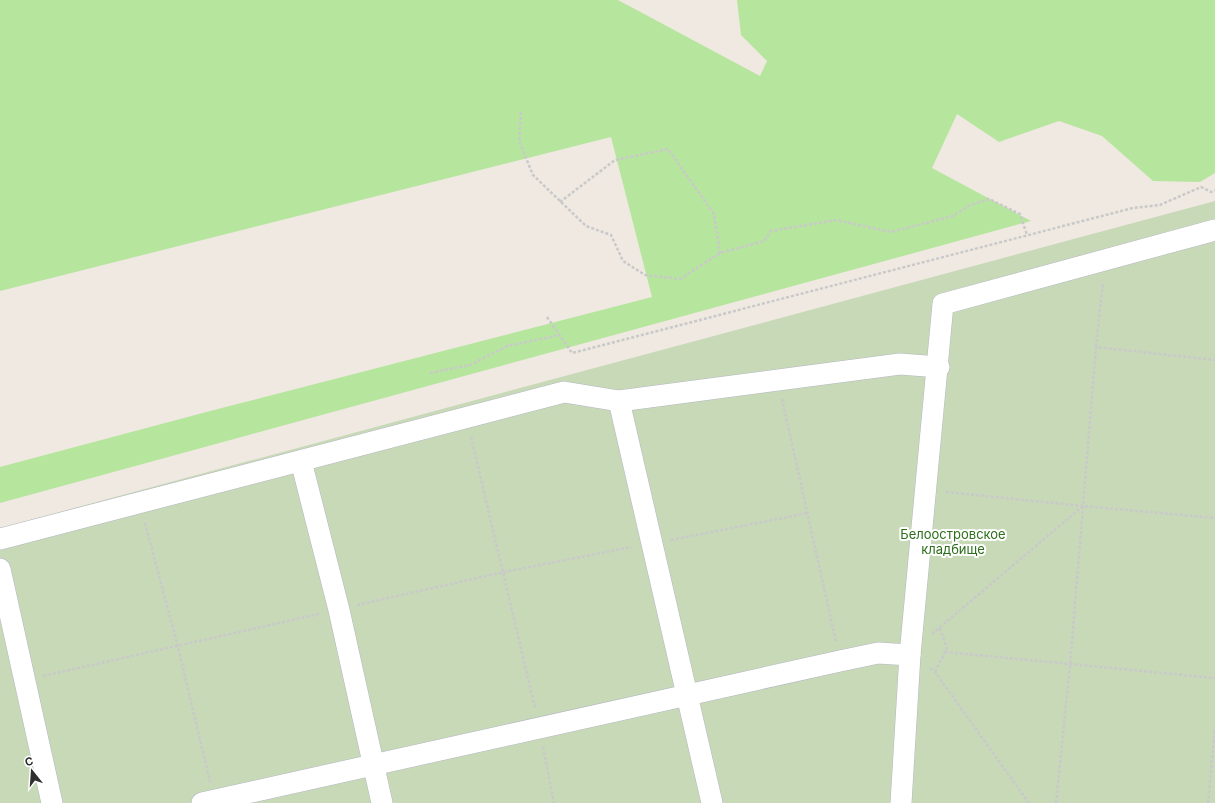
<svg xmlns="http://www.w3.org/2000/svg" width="1215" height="803" font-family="Inter,sans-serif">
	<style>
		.green { fill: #b6e59e }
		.cemetery { fill: #c8d9b8 }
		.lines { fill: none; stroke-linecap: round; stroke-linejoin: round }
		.minor-casing { stroke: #b4b7c1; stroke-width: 22 }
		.path { stroke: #c9c9c9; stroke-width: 2.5; stroke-dasharray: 3 2; stroke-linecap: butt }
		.minor { stroke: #fff; stroke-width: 21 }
		.labels { text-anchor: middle; stroke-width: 4; stroke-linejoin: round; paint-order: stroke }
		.park-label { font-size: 13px; fill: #2c6e1b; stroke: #fff }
	</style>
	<rect width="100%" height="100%" fill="#efe9e1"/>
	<!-- green -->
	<polygon class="green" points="0,0 618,0 760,76 767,61 741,35 737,0 1215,0 1215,173 1200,182 1153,181 1102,136 1059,121 999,142 957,114 932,168 1031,221 0,503 0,467 214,410 652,297 611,137 0,291"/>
	<!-- cemetery -->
	<polygon class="cemetery" points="1215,201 1215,803 0,803 0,528"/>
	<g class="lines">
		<defs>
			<g id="minor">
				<polyline points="619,401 712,803"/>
				<polyline points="301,461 339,610 382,803"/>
				<polyline points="0,539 564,392 619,401 900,364 939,367"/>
				<polyline points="0,569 52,803"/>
				<polyline points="202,803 840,661 878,653 910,655"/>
				<polyline points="901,803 910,655 943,304 1215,230"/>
			</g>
		</defs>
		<!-- minor casing -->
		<use href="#minor" class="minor-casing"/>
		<!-- path -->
		<g class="path">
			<polyline points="521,112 519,141 533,175 586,226 611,235 623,261 645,275 680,279 720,253 764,241 771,231 836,220 891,232 953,216 970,205 989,199 1020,214 1027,235"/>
			<polyline points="560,202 615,160 668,149 714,214 720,253"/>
			<polyline points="547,317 572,353 1133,208 1160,205 1201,187 1211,192 1215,190"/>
			<polyline points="1096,347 1103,282"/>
			<polyline points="430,373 470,365 507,346 560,335"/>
			<polyline points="782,399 836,642"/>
			<polyline points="471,437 535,708"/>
			<polyline points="946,492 1083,506 1096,347 1215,360"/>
			<polyline points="145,523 178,647 210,782"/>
			<polyline points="671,540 808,513"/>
			<polyline points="357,605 504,572 632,547"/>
			<polyline points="932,634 1083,506 1215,518"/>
			<polyline points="945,652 1215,678"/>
			<polyline points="930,668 935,672 1029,803"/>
			<polyline points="935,672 947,648 939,627"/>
			<polyline points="43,676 319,614"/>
			<polyline points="543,747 554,803"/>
			<polyline points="1056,803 1070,665 1083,507"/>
			<polyline points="1208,803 1215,729"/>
		</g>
		<!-- minor -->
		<use href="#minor" class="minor"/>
	</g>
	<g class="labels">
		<!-- park labels -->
		<g class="park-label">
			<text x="953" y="539">Белоостровское<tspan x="953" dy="15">кладбище</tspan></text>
		</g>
	</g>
	<!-- north arrow -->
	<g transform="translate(32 771) rotate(343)" stroke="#ffffff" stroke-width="3" paint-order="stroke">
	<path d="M0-3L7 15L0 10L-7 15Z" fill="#2e2e2e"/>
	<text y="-6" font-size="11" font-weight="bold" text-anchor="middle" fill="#2e2e2e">С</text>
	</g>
</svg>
